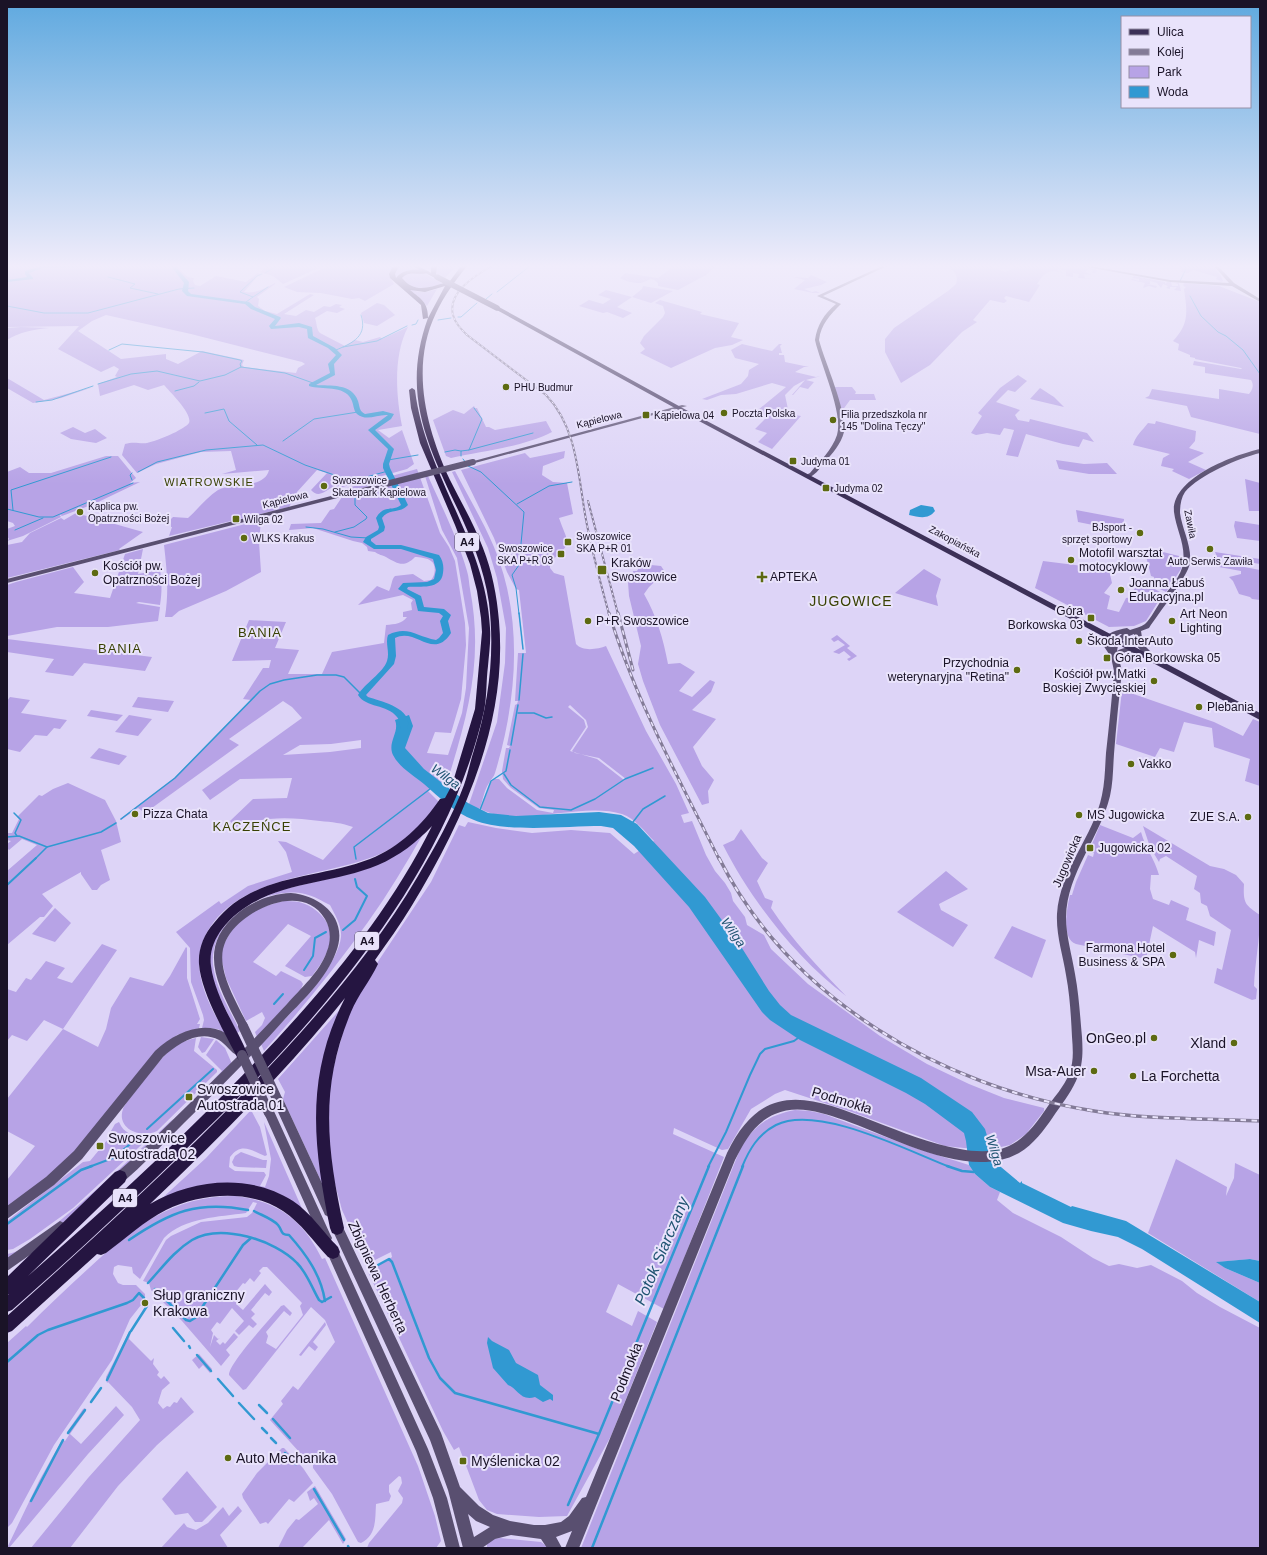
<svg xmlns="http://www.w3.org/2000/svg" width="1267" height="1555" font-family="Helvetica,sans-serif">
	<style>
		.green { fill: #b7a3e6; fill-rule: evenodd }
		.water { fill: #3199d2 }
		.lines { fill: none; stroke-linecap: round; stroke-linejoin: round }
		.stream-far3 { stroke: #3199d2; stroke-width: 1 }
		.stream-far2 { stroke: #3199d2; stroke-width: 1.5 }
		.stream-far1 { stroke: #3199d2; stroke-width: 2 }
		.stream { stroke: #3199d2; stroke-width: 2.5 }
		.river { fill: #3199d2; fill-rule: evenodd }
		.secondary { fill: #594f70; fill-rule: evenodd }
		.primary { fill: #3c3057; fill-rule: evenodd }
		.highway { fill: #251541; fill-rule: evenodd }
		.rail-far2-casing { stroke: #837b97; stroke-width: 2 }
		.rail-far1-casing { stroke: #837b97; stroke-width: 3 }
		.rail-casing { stroke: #837b97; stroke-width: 3.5 }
		.rail-far2 { stroke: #e9e3fb; stroke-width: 1; stroke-dasharray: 2.5; stroke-linecap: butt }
		.rail-far1 { stroke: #e9e3fb; stroke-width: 1.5; stroke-dasharray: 4.5; stroke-linecap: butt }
		.rail { stroke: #e9e3fb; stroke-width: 2; stroke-dasharray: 5.5; stroke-linecap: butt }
		.secondary-bridge-far1 { stroke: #594f70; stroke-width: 6 }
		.secondary-bridge { stroke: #594f70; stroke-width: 10 }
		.primary-bridge { stroke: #3c3057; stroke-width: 5.5 }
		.poi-dot { fill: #5d6a11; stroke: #e9e3fb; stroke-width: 1.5 }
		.labels { text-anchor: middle; stroke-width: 4; stroke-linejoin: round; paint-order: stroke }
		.far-poi-label { font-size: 10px; fill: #1a1327; stroke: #e9e3fb; text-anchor: start }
		.far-street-label { font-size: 10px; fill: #1a1327; stroke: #e9e3fb }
		.far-neighbourhood-label { font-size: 11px; letter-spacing: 1px; fill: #394103; stroke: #e9e3fb }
		.shield { fill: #e9e3fb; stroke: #585167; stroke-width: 1 }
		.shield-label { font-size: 11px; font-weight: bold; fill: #1a1327 }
		.poi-label { font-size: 12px; fill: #1a1327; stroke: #e9e3fb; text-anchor: start }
		.street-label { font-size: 12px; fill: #1a1327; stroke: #e9e3fb }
		.neighbourhood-label { font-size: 13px; letter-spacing: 1px; fill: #394103; stroke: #e9e3fb }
		.water-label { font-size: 13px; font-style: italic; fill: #205472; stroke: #e9e3fb }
		.quarter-label { font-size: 14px; letter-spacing: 1px; fill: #394103; stroke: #e9e3fb }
		.near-poi-label { font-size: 14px; fill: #1a1327; stroke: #e9e3fb; text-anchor: start }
		.near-street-label { font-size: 14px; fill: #1a1327; stroke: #e9e3fb }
		.near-water-label { font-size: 16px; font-style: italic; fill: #205472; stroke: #e9e3fb }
	</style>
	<rect width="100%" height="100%" fill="#ddd4f7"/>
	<!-- green -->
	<g class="green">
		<path d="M7,266H179L178,267C183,273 186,278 194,278L193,281L195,285L200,286L216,276L246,282L258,273L262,275L258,276L244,292C256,294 265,288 275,283V284L257,297L259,299L258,306L265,311L277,314L310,294L314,295L284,314L296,316L306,310L314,312L324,306L330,307L336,304L342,305L339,307L345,309L337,313L327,311L315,318C317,323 316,329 320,333L345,346L355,340L363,342L380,337L382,339L408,327C393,355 396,396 402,426L378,430L389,438L402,430L414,464L407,469L339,488L334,491L331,488C324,492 318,498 311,490L327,473L317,470L297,492L289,507L169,536L172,527H171V519L173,517L188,518C198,509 207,497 218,490C231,482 264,490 269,470L222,474L236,470L231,451L201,452L156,464L137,473L122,455L125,444C134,441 139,444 147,443C156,441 167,436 176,432C180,429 186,427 189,423C193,414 170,392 164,385L148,390L134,385L100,396L98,384L117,377L115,376L119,369L114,366L101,372L58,349L79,326L7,327ZM106,315L191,334L302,362L305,364L298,368L296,373L244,367L242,365L244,360L202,351L178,364L166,359V354L121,359L78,331L92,321Z"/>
		<polygon points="267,266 287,266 284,268 290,266 323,266 283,284 273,276 260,272"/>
		<polygon points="328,266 393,266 389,276 394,284 365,301 359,298 352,299 321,293 297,292 284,287"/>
		<path d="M397,266H411L419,270L403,273L397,277C410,290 417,296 437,289L427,306L421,300L395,278L394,273Z"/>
		<polygon points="436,266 456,266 445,278 437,274 435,268"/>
		<path d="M674,266H716L706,275L678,290L658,286V283C650,275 648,282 640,283C634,283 624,281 620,278L625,273L658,278Z"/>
		<path d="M946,266H990L1005,272L1019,266H1062L1061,268L1069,270L1067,269H1070L1072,266H1074L1073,269L1079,268L1080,266L1097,270L1095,273H1092L1093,270L1089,269L1085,272L1092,275L1084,274L1085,278L1092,279L1078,278L1079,274L1073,273V277L1066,276V270L1058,269L1056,270L1064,273C1049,269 1045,271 1037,284L1040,285L1029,302L1006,296L1004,298L1007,301L1004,303L990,300L973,320L977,322L962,332L930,365L901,383L885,352V339L894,328L948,291L956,284C959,275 954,270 946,266Z"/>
		<polygon points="1180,266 1212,266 1221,276 1223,281 1219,283 1221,281 1216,279 1217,277 1193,270 1188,273 1181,272 1183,267 1180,269"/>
		<polygon points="422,272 442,283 438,287 414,289 401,279 402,276 404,274"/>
		<polygon points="811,275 827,282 821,285 804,289 812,292 816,291 820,293 813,293 794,289 805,280 793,277 808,278"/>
		<polygon points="1134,276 1165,282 1165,284 1167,282 1171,282 1172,286 1178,286 1178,284 1175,283 1179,283 1181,291 1174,290 1177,287 1170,287 1170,289 1166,288 1168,286 1163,284 1161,288 1157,283 1150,281 1150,284 1147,284 1157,286 1156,288 1149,286 1143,288 1145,283 1131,280 1132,279 1139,281 1139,279 1132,278"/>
		<path d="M1183,284L1185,283L1219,286L1260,302V434L1191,417L1187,406L1145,398L1149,396L1152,389L1219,399V389L1249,394C1253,389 1254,385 1251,380L1205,373V367L1193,365L1194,361L1241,369L1242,368H1241L1195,359V358L1190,357V355L1178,350L1179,344L1173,341C1190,323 1187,311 1184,289L1186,287L1183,286L1184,285Z"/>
		<polygon points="643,286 673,291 651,303 632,297 617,307 632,313 623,318 607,312 603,313 579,306 589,300 603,304 611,299 598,295 606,290 632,297 642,289"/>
		<polygon points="660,300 702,312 700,314 739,323 731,337 743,340 732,345 715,348 671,368 640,353 645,349 640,343 644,336 663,317 665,313 663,306 655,303"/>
		<polygon points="377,303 384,305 395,315 377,326 364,323 361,313"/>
		<path d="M21,327L49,328C35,329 19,332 7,340V328Z"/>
		<polygon points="742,344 772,351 779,344 782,344 780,346 782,353 779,353 779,355 784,355 785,362 809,367 804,367 795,372 816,377 821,376 806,380 814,382 808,389 800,387 793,395 792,395 805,380 794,386 785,395 789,414 801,416 772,449 758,442 767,433 755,429 766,418 753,414 786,387 772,383 736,394 721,395 707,400 702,399 741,384 748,376 749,370 759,364 735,358 731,350"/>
		<polygon points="1018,375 1027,381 1015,392 1008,390 996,402 1020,410 1015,415 1018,420 1029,422 1030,419 1087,433 1094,442 1083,439 1079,447 1063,444 1026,434 1018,457 1006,455 1014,430 1004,428 1000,435 987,433 976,435 971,433 982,416 978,413 1000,388"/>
		<polygon points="7,378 44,400 93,387 61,398 33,403 7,388"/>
		<polygon points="834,387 852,387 856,392 855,394 874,394 876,400 850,400 842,411"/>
		<polygon points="1040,388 1054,397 1064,407 1030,399"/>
		<path d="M474,406L475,408H477L486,427H489L495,430L546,421L552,432C523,447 483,451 451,458L446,456L433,420L453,410L464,414Z"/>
		<path d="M1156,421L1196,431L1195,441L1189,448L1204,453L1188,462L1206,470L1189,479L1172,471L1174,469L1161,466L1163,458L1170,454L1133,445C1136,435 1142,431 1148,423L1155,424Z"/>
		<polygon points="73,427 85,433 95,429 107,438 96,443 71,439 60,433"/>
		<path d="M565,451L564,458L543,466L542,475L553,482L567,483L573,514L559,518C568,544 574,542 550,562V568L554,573L564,576L576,644C583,652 598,649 606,646L646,731L676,784L689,813L681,815L684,823L692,821L706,855L715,871L725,883L731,893L733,901L745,917L747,925L764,935L771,949L808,984L880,1036L927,1064L969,1084L1004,1098L1044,1108V1111L1026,1134L1010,1145L992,1149L964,1148L945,1146L849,1111L785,1090L775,1094L751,1109L728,1149L722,1150L674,1128L673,1134L724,1157L664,1309L618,1284L606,1312L632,1326L638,1311L657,1322L611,1436L567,1516L539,1517L497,1514L487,1510L479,1500L459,1447L454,1450L443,1431L368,1272L392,1257L391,1252L367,1264L342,1210L329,1162V1084L347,1017L369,975L431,882L459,825L465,827L468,822L496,828L532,833L571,830L610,833L634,854L654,841C645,832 635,818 622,814C583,801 515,829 481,809L491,782L494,779H499L507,788L537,810L553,813L554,810L539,808L511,788L503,779L502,771L506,748H509L510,746L507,745L515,705L517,704L518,701H515L518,653H526L519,590L516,589L507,572L494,538L461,470L525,453L530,458ZM570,705L586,720L588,727L572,751L575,753L599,758L626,779L624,780L597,759L570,751L586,727L584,720L568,707Z"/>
		<polygon points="106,456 118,456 136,478 130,483 140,482 94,504 62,516 59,514 61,517 23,536 7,541 9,539 7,536 7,529 15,526 13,523 7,521 7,472 20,467 29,473 51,473"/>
		<polygon points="1056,460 1084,464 1107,463 1117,474 1089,474 1059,469"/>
		<path d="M417,469L440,533L449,547L455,561L465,623L466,645L461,699L451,733L435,732L427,753L448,755L462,713L466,688L469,628L457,558L442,530L425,476H428C442,507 458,539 467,571C469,577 469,584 470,589C484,662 467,717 446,786L438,780L428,791L439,802C423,823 405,843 380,854C327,877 250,874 213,923C185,960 205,998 225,1033L218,1029L202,1028L204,1020L203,1015L191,982L190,948L176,932L219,901L221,904L248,886L292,872L286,852L278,841L286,842L323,860L353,827C342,823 332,822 320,821C290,817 264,816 235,827L230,821L253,799L287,798L292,778L240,779L210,800L202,790L302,718L292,707L283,701L229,739L239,745L145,813L138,808L121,820L120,819L174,778L251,700L243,699L263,668H269L271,660L232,661L249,620L286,622L275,648L299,650L288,674H322L332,652L384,643L386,625C395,624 402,624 407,617H403V612L412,610L411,603L413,600L403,595L358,605L377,586L389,591C392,586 391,580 395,576L413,574L424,581L431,580C435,576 437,565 431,561C428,558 419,557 415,557C404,568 398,564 386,557C382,555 379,555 375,552L368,551L367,547L362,543L353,541L313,528L289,530L291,524L321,523L330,510L334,509L342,497L396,484H377L341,494L338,493L340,490ZM361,740V748L330,752L283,755L300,745L331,744Z"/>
		<path d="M455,471C468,496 483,521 494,547C524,619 517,700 495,773C494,777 491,779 489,783C484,790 483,800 480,808L478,809L469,804L497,722L505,663L506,628L497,578L488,548L452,472Z"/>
		<polygon points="1245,479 1260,483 1260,511 1249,511"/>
		<polygon points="1076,510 1124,519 1123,531 1078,522"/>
		<polygon points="76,513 143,532 119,549 120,550 7,578 7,545 22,542 30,533 61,518 64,520"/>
		<path d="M261,520L259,542L261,572L226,591L179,611L172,617H165C169,591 167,571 164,545Z"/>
		<polygon points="1235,521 1260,525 1260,541 1237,538 1234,526"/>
		<path d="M143,549L138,574L160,570C162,582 162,592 160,605L139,602L136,603L160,607L158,621L108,627H57L7,636V585L16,582L73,567L84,582L74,593L110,598L125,554Z"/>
		<polygon points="1151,549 1183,557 1181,569 1166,592 1156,587 1153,583 1154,577 1151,576 1145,552"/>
		<polygon points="1215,552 1260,559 1260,564 1217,557"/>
		<polygon points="1043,561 1083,566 1096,563 1108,566 1112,583 1104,593 1110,596 1107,609 1119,612 1126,598 1134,597 1136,594 1133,591 1140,582 1145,583 1163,594 1146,621 1134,626 1109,627 1035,588"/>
		<polygon points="1218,562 1260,570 1260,600 1252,599 1250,597 1239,594 1233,581 1229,577 1241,574 1241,571 1219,567"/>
		<path d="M641,564L661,566L665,572L649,587L644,594C657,617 663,638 668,664L680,663L695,672L679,691L692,697L710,680L715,682L711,692L692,710L716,719L693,747L702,766L714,780L708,791L709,803L702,805L660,725L643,681L638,664L641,646L629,596L628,582L634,577L633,571H637Z"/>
		<polygon points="924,569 941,579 936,596 938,606 895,593"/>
		<polygon points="837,635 850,646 847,648 857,656 849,661 847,659 851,657 844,651 839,654 833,652 845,645 838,640 834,642 831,639"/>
		<polygon points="7,639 152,657 145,671 84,663 73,676 45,672 54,659 7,652"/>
		<polygon points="1122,690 1214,722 1243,736 1253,719 1260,722 1260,786 1245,781 1250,759 1214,747 1212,728 1184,722 1174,752 1160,748 1155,757 1116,744"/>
		<polygon points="10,697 30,700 21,713 67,720 60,729 54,728 47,736 35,735 20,752 7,749 7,701"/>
		<polygon points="138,697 174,701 168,712 132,707"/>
		<polygon points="91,710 123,715 117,721 87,716"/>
		<polygon points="129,715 152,719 138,736 115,732"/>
		<polygon points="99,748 127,756 119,765 90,758"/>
		<polygon points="68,783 105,800 116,821 121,842 101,850 110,880 101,885 97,890 92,890 81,874 81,872 42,894 53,906 44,917 40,917 7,945 7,871 37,845 22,839 9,850 7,848 7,844 11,841 7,840 7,833 12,833 19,819 17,817 39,795 42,796 53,789"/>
		<path d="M1100,825L1133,838L1141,832C1145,847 1155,860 1159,875H1151L1150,889L1153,899L1169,905L1171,900L1189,908L1186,920L1216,932L1214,946L1199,940L1196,958L1195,952L1153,926L1146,959L1076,944C1061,939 1067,907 1070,895H1072L1076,882L1088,855L1093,857L1094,853L1089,851Z"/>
		<path d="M1143,826L1210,866L1224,869L1236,875L1244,884C1243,903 1245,905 1260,915C1260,939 1255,962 1254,986L1257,989L1256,999L1252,1000L1214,983L1217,968L1222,970L1231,930L1210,916L1207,906L1201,903L1200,893L1194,889L1197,876L1166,856L1160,859L1159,862L1150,847Z"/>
		<path d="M741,829L762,858L768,863L757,881L765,898L773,901L771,908C792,940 819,968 846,996C796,958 751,900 723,845L734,840Z"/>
		<path d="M423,834C406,864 388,894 368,922C336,967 301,1010 264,1051L261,1044C284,1019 337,971 341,937C342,926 335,915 330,905C322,901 314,896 305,894C265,885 210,919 213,964C215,987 230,1010 240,1031L237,1033L213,983L209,953L213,939L240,908L281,890L357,872Z"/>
		<polygon points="946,871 968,889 939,904 941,910 968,925 953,947 897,912"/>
		<path d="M283,901C288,901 294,901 299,902C318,907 336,925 329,946C326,957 319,967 312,976L305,977L285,966L311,936L288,924L253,962L276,976L281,971L301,981L303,984L301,989L257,1037L255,1032L262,1025L265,1018L262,1012L246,1021L226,978L222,961V948L231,931L239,921L256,909Z"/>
		<polygon points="55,908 71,923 55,942 32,934"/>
		<polygon points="1012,926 1046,940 1032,978 994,958"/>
		<polygon points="102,944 117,950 63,1029 98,1047 106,1029 111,1008 130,977 163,986 170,976 186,947 187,948 187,978 200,1019 197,1024 200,1024 199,1028 177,1035 166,1043 67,1161 7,1209 7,1180 35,1146 7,1131 7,1099 63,1029 44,1020 27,1041 12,1035 7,1041 7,989 16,992 26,978 31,980 46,961 65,968 57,978 72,983"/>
		<polygon points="344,1005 324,1063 326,1192 283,1099 285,1092 278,1079"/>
		<polygon points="201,1037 214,1039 205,1052 202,1053 198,1047"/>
		<path d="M196,1038L194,1051L217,1070V1072L157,1131C141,1139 116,1129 123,1109C126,1101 166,1052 173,1047C180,1042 188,1040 196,1038Z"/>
		<polygon points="216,1040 225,1048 232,1064 212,1081 222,1071 206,1055"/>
		<path d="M251,1110L260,1127L267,1155L265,1156C251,1150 241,1142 230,1157L229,1167L235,1171L264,1172L266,1175L260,1186L265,1187L269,1176L271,1159L264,1122L304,1213L258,1189L158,1202L206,1158Z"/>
		<path d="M795,1110L810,1111L824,1114L918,1149L969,1165L975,1174L990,1187L1000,1192L997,1200L1013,1213L1061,1237L1093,1258L1109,1266L1119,1264L1137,1268L1151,1265L1182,1281L1197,1293L1220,1307L1260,1328V1548H581L741,1147C755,1125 769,1115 795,1110Z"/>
		<path d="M173,1119L166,1128L77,1211L56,1228L7,1259V1254C20,1253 34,1240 44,1233C90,1198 131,1158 173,1119Z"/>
		<path d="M119,1122C125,1136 137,1137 151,1136L73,1208L30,1239L13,1249L7,1250V1221L83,1162L90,1161L113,1133L111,1131L115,1124Z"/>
		<polygon points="241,1152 263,1160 267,1160 266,1168 238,1167 234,1166 232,1162 235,1156"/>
		<polygon points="1176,1159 1227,1187 1226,1196 1234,1178 1235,1163 1260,1175 1260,1261 1250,1259 1217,1262 1225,1268 1260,1283 1260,1302 1148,1233"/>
		<path d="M236,1196C279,1202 303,1220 322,1259L325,1258L418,1466L435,1516L441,1541L436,1548H367L369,1543L402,1503L403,1498L398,1491L402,1483L401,1477L399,1476L389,1485V1492L391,1496L389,1501L376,1504C375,1519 377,1535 361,1543L358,1542L332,1494L313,1468V1459L310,1457L306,1458L302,1455L270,1420L283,1404L281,1401L293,1386L298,1390L335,1342L325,1320L311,1307L246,1389L243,1390L229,1375C229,1363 271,1318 281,1306L284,1305L292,1313L290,1316L284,1311L266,1332L268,1336L266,1343L276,1349L303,1315L300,1306L302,1303L267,1267H263L259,1271L261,1273L254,1282L250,1278L245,1284L243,1283L235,1293L239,1299L236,1304L243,1310L265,1284L272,1292L269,1296L265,1293L251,1310L255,1314L251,1318L257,1324L253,1328L249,1325L239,1335L235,1331L244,1321L232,1308L220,1324L217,1322L211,1330L213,1333L210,1347L214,1335L218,1339L220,1338L216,1341L220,1345L223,1342L225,1344L234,1333L238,1337L226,1350L230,1355L221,1366L182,1321L151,1290L149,1283L143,1281L166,1240L171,1236L201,1222L247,1217L252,1213L257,1203L253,1202L246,1213C219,1217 185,1217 164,1238L140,1279L133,1273L132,1267L118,1265L114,1267L113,1274L118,1283L123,1285H136L145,1294V1300L130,1319L112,1360L54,1445L12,1523L7,1528V1343L26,1326L27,1327C47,1307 68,1287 89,1268C135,1226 172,1196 236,1196Z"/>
		<polygon points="325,1322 326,1325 313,1342 318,1347 315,1351 309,1346 301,1356 299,1355"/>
		<polygon points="129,1332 131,1332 129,1339 151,1361 154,1358 153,1364 159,1372 157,1375 161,1379 164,1376 170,1383 162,1390 158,1403 163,1409 167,1406 170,1407 174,1402 177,1403 181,1397 194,1412 157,1445 118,1486 70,1548 31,1548 88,1478 140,1420 132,1407 108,1382 107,1383 106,1377"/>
		<polygon points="199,1354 212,1369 210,1373 203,1365 199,1369 192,1360"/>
		<polygon points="116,1406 124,1415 88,1454 9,1548 7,1548 39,1481 62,1440 65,1441 69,1435 67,1432 83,1409 85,1408 86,1411 70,1434 81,1444"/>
		<polygon points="282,1448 284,1448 303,1468 313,1483 294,1502 289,1499 268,1524 266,1522 260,1524 243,1498 242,1494 257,1473"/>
		<polygon points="187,1471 217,1507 202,1522 195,1522 188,1513 175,1515 162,1499"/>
		<polygon points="315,1486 346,1539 343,1544 329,1520 302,1548 278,1548 287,1530 296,1519 299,1520 318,1504 314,1498 310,1501 307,1492"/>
		<polygon points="238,1506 242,1511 220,1535 228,1548 161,1548 184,1523 187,1527 196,1530 208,1523 223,1507 229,1516"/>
		<polygon points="500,1538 541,1542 549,1548 487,1548 487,1544 493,1539"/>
	</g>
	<!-- water -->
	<g class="water">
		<path d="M921,505L933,507L935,511C928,520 919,517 909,515L910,510Z"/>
		<path d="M409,715L413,726L405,748L424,769L468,803L488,813L516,816L599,812L621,815L637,824L705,897L740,945L769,991L780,1005L791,1015L921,1078L972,1112L985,1129L995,1162L1020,1183L1022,1181V1183L1071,1207L1072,1206L1126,1221L1260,1302V1323L1142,1249L1118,1237L1091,1231L1063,1223L990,1187L975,1174L969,1165L966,1141L964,1133L960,1130L925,1104L906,1093L800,1040L770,1020L762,1012L689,907L634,846L613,828L601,826C566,826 505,833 474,820C455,813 439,797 424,784C414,776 399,767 393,755C387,742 400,732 395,720Z"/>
		<polygon points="1250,1259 1260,1261 1260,1283 1225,1268 1216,1262"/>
		<path d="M488,1337L492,1341L509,1350L516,1363L538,1375L540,1385L553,1395V1401L550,1399L543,1402L535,1397C521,1402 517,1388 508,1385L493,1368L487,1343Z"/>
	</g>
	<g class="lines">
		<!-- stream-far3 -->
		<g class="stream-far3">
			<polyline points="265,273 277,266"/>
			<polyline points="108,277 135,284 130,288 158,294"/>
			<polyline points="1180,281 1186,269 1185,266"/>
			<polyline points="497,292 530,266"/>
			<polyline points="1190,296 1201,316 1218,332 1226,336 1243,350 1260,374"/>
			<polyline points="253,297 268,287"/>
			<polyline points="486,299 492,294"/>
			<polyline points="246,302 253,297 240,292 257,276 262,274"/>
			<polyline points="7,306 44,313 88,313 179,289 194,288"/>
			<polyline points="458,317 461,317 477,303"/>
			<polyline points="438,320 451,318"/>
			<polyline points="412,325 416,324 418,320"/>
			<polyline points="343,347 377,341 407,326"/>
			<polyline points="109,350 122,344 203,352 240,360 242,361 240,364 241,367"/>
			<path d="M336,350C353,343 368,336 361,315"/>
			<polyline points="98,384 131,374 157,371 200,381 225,375 241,367 285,373 313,383"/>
			<polyline points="175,391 194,386 199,382"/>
			<polyline points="36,402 52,400 93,386"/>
			<polyline points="205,413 224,409 229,421 257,445"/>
			<polyline points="283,441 314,419 358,412"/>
			<polyline points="469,450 533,433"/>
			<polyline points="445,452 455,450 461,451"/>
			<polyline points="461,456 461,451 469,450 482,419 474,408"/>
			<polyline points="463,459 466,463"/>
			<polyline points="388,460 418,455"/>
			<polyline points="468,466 481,472 524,512 519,565 512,575 516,588 519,614"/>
			<polyline points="138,472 157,462 206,450 263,445 305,465 352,481 388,471"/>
			<polyline points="132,473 130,475 132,480"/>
			<polyline points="517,504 549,486 572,482"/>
			<polyline points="7,509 39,517 53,517 133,483"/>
			<polyline points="13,510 11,490 111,457"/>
			<polyline points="306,527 323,529 351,537 368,538"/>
			<polyline points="15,530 43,518"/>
			<polyline points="335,532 354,527 366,519 367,517 355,505 355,498"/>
		</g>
		<!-- stream-far2 -->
		<g class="stream-far2">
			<polyline points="519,613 523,649"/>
			<polyline points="519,700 523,654"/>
			<polyline points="518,713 534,713 546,718 552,717"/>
			<polyline points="511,745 518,705"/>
			<polyline points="504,774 511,785 540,807 571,810 595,799 625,779 653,768"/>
			<polyline points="480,810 491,781 506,771 510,750"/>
			<polyline points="14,813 21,820 15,833 17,836"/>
			<polyline points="121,819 175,778 260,691 270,684 284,680 317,675 336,675 344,677 362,695"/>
			<polyline points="633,822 643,809 665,796"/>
			<polyline points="7,837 19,836 47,847"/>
			<polyline points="35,859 47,847 101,832 116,823"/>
			<polyline points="356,859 354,847 430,789"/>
		</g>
		<!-- stream-far1 -->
		<g class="stream-far1">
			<polyline points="7,885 36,858"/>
			<polyline points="343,930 355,920 367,896 357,887 355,879"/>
			<polyline points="304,970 313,956 315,938 326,932"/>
			<polyline points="274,1004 283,994"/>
			<polyline points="147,1129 213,1069"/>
			<polyline points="89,1167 113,1158 134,1141"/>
			<polyline points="708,1167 726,1132 750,1075 760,1054 765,1049 794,1041 798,1038"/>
			<path d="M742,1167C749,1150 758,1134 776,1125C818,1104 908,1151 950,1167"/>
		</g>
		<!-- stream -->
		<g class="stream">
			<polyline points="947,1166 962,1171 974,1172"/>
			<path d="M254,1211C261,1215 273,1219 278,1225C283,1231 280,1235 289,1235C306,1254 321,1275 325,1301"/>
			<polyline points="7,1224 81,1170 92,1166"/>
			<path d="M129,1240C170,1212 198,1200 248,1210"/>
			<polyline points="378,1265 389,1259 392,1262 429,1358 440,1378 455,1393 599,1434"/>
			<path d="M148,1283C162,1268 174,1251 192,1240C221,1223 275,1240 297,1263C307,1273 312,1288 319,1300L322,1302L331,1297"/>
			<polyline points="155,1289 186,1320 190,1321 195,1318 243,1245 251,1238"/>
			<polyline points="173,1328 184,1341"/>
			<polyline points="131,1331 147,1306"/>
			<polyline points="189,1346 190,1348"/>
			<polyline points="197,1355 211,1371"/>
			<polyline points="7,1362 38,1335 48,1330 127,1303 133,1300 139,1293 144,1298"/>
			<polyline points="218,1379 233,1396"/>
			<polyline points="107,1380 130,1332"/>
			<polyline points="91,1402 101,1388"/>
			<polyline points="239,1403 254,1419"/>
			<polyline points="259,1405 267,1413"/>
			<polyline points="273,1419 290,1438"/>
			<polyline points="262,1428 267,1433"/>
			<polyline points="68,1433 85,1410"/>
			<polyline points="271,1438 276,1443"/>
			<polyline points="285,1453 296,1464"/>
			<polyline points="314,1489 344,1540"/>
			<polyline points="31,1501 63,1440"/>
			<polyline points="568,1505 599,1434 709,1166"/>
			<polyline points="348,1546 349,1548"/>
			<polyline points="592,1548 743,1166"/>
		</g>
		<!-- river -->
		<g class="river">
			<polygon points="42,266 87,266 85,267 43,268 29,273 33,278 33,279 7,282 7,280 27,277 25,274 25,271"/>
			<path d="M171,266H175L189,282L188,291L191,294L249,302L255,307L280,317L281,318L275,326L299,323L312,327L313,336L335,348L342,355L334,364L335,375L316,385C330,386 352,383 358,401C360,407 359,411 365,414L383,411L394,414L391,419L375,430L394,449L389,464L390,468L408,505C400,514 389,508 382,518L385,527L384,531L371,539V541L376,545H401L439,555C443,561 444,566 443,573C441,590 420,586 408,587L407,589L421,596L424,607L444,609L451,615L448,621L451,633C433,661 416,627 395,638L396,656L394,664L366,695L368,697C381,701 415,709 407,729H401C399,725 400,720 397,717C387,704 366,708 358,695C365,683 383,673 387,661C390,652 385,643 388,635C408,625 417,637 436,640L439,638L443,633L440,621L443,616L439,613L418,611L415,599L398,589L403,583L427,582L434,579L436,570L433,559L401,549H374L363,542L366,537L378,530L379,527L376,518C384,504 392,512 401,505L383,468V464L388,449L368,430L388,415C377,414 367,422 357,414C353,410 354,404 351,399C344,385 322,390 309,386V384L330,373L328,364L336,355L328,348L308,338L307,329L299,327L271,329L269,326L275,319L251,309L245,304L187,296L182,291L184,283Z"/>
		</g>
		<!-- secondary -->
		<g class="secondary">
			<path d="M882,266H887L823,296L841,304C830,315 821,324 819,340C825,363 847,410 844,432C841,444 832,454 824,463C819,469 814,478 806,477V475L810,473C820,461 832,450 837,435C844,414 820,363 815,340C817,325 824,314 836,304L817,296Z"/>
			<polygon points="1081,266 1090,266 1170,280 1229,283 1214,266 1218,266 1234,283 1260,299 1260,302 1232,286 1170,282"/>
			<polygon points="682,405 687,406 475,463 470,462"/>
			<path d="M1260,449V453C1239,458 1199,475 1185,492C1181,498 1180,506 1180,513C1182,529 1192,546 1190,563C1188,576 1158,614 1149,628L1141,631L1143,644L1151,652L1150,654H1144L1136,645L1134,634C1126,637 1118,641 1117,651C1124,647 1133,646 1140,651L1136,653L1125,652L1119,659L1122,671C1119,699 1116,726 1114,754C1113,768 1113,783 1110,796C1100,838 1067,872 1066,917C1066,936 1072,955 1075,974C1079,995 1080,1016 1082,1037C1083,1053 1083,1066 1076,1081C1070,1094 1061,1105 1053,1117C1044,1130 1034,1144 1019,1153C970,1181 892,1137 844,1120C822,1113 798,1104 775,1114C755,1122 744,1142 735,1160L579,1548H565L572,1531L556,1537L562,1548H547L541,1539L511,1535L495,1539L482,1548H463L448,1490L430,1440L332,1229L330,1225L332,1221L336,1219L340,1221L441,1433L460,1487L479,1506L493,1515L510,1521L534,1525H545L561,1522L569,1516L582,1498L586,1497L727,1153C763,1079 810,1096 873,1121C902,1132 930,1144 960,1149C976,1152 994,1153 1009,1146C1025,1139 1037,1122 1046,1109C1054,1097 1064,1087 1069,1074C1074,1062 1073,1050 1072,1037C1071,1017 1070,996 1066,975C1063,955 1056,935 1057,914C1060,869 1094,836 1102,795C1105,781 1105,767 1106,753C1109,726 1112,698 1114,671L1111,657L1101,642C1108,632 1116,630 1127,628L1130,630C1135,628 1141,627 1145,624C1150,620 1158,605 1162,599C1169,588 1182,576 1183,563C1186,545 1176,529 1174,512C1171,478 1234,455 1260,449ZM1120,634H1122L1110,645L1109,641ZM468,1514L476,1521L490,1527L474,1537Z"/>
			<polygon points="378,484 381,486 380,487 7,583 7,579"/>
			<path d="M291,893C322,896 349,919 336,952C326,979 304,999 285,1019C253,1055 219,1089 184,1123C163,1144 143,1165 121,1184L117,1185L113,1184L112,1180L113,1176L139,1153L238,1056C230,1052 226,1044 219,1040C199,1029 177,1044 163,1057L82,1159L54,1185L7,1219V1206L46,1177L74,1151L155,1051C182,1026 220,1015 243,1050C258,1035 272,1020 287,1004C301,988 320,972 327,951C331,941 331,929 325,919C307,888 265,902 243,920C233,928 226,937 223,949C218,974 238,1004 248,1026L246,1029L243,1031L240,1029C220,988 194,949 238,913C253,901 271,894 291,893Z"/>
			<polygon points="278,1096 282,1097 333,1207 335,1211 333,1215 329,1217 325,1215 273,1101 274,1097"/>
			<polygon points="269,1108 273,1109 330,1234 332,1238 330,1242 326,1244 322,1242 264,1113 265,1109"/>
			<polygon points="60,1221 64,1223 66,1227 64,1231 7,1271 7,1258"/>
			<polygon points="331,1242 335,1244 428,1449 447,1498 460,1548 446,1548 433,1498 416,1451 325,1248 327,1244"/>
		</g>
		<!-- primary -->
		<g class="primary">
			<polygon points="412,266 418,266 439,277 435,278"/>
			<polygon points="495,307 499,307 688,411 1260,713 1260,720 684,413 495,309"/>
		</g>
		<!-- highway -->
		<g class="highway">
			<path d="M393,266H399L395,274L396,278C404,268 416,269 428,271L429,272C420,277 410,269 402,278C414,293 428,288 444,283L447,285L461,266H467C455,281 444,296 436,313C410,367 426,428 450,480C461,502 474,524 483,548C492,571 497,596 499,621C508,723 463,822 411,907C400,925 387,943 375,960L378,964C370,981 358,995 351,1012C319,1088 327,1150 344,1228L342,1233L337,1235L332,1233L330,1228C313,1145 305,1076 345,998C286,1072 218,1139 150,1204C192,1179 250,1173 293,1201C311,1213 323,1232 338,1247L340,1252L338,1257L333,1259L328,1257C314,1242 301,1223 283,1211C250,1189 201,1193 166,1210C144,1221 125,1239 106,1253L101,1255L97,1254L12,1331L7,1333V1316C71,1259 134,1201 196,1141C278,1060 359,976 418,876C435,847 452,817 464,785C468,774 470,762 474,750C489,702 495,653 489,603C474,498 386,433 428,318L423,319L421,305L390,278L389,274ZM445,286L428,318C428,302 421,299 410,290L425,292Z"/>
			<polygon points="431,266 437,266 436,275 431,274"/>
			<path d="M412,388L415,390C425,474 486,542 490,628C491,640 489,654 488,666C486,681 487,697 484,711C444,886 306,1034 180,1155C125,1208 69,1260 12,1310L7,1312V1295L9,1294H7V1277L115,1172L120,1170L125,1172L127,1177L125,1182L28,1276C97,1216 165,1154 229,1089C307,1010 383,925 432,826C417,842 399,856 378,865C325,887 261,880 222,929C214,940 209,952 211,966C215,997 236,1026 248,1055L246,1059L242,1061L238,1059C225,1033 201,993 199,964C198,949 204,934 214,923C253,873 316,880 370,859C400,847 422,825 440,799L445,798L452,785L475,709L482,632L481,618L477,591L470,564L455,525L420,443L411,408L409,390Z"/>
		</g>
		<defs>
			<g id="rail-far2">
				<path d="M492,266C476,275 447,292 453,315C455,323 461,329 467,335L546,395C579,429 578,481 587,525C593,555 601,585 609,614"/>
				<polyline points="588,501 618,614"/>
			</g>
			<g id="rail-far1">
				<path d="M609,613C635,699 679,779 719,859"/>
				<polyline points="618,613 633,670"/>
			</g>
			<path id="rail" d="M719,858C790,999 942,1087 1094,1111C1149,1120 1205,1118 1260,1121"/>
		</defs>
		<!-- rail-far2 casing -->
		<use href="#rail-far2" class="rail-far2-casing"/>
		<!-- rail-far1 casing -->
		<use href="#rail-far1" class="rail-far1-casing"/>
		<!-- rail casing -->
		<use href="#rail" class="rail-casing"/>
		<!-- rail-far2 -->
		<use href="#rail-far2" class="rail-far2"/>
		<!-- rail-far1 -->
		<use href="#rail-far1" class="rail-far1"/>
		<!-- rail -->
		<use href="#rail" class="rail"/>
		<!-- secondary-bridge-far1 -->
		<polyline class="secondary-bridge-far1" points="378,486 473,462"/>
		<!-- secondary-bridge -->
		<g class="secondary-bridge">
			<polyline points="243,1026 278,1101"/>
			<polyline points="242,1055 269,1113"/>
		</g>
		<!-- primary-bridge -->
		<polyline class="primary-bridge" points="437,277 497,308"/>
	</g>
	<!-- sky -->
	<linearGradient id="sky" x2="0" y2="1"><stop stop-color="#5fa9df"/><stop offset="0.55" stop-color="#f0ecfb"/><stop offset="1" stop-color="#f0ecfb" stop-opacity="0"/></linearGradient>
	<rect width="1267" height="484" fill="url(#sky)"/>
	<!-- markers -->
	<g class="poi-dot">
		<circle cx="506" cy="387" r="4"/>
		<circle cx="724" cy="413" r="4"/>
		<rect x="642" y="411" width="8" height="8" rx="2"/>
		<circle cx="833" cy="420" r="4"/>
		<rect x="789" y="457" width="8" height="8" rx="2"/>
		<circle cx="324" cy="486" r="4"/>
		<rect x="822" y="484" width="8" height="8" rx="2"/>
		<circle cx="80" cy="512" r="4"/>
		<rect x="232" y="515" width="8" height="8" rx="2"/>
		<circle cx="1140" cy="533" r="4"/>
		<circle cx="244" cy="538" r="4"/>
		<rect x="564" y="538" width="8" height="8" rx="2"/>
		<circle cx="1210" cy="549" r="4"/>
		<rect x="557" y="550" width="8" height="8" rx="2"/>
		<circle cx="1071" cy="560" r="4"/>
		<rect x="597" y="565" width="10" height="10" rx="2"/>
		<circle cx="95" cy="573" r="4"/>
		<path d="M760 571h4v4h4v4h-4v4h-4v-4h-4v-4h4z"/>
		<circle cx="1121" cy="590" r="4"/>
		<rect x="1087" y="614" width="8" height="8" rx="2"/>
		<circle cx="588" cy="621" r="4"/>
		<circle cx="1172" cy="621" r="4"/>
		<circle cx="1079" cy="641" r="4"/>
		<rect x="1103" y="654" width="8" height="8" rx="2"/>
		<circle cx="1017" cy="670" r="4"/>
		<circle cx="1154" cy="681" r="4"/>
		<circle cx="1199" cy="707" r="4"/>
		<circle cx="1131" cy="764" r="4"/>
		<circle cx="135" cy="814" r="4"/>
		<circle cx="1079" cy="815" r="4"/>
		<circle cx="1248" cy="817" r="4"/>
		<rect x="1086" y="844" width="8" height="8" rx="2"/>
		<circle cx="1173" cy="955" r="4"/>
		<circle cx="1154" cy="1038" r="4"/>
		<circle cx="1234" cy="1043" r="4"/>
		<circle cx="1094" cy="1071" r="4"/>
		<circle cx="1133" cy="1076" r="4"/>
		<rect x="185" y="1093" width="8" height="8" rx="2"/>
		<rect x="96" y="1142" width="8" height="8" rx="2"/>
		<circle cx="145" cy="1303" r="4"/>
		<circle cx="228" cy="1458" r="4"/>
		<rect x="459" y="1457" width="8" height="8" rx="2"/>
	</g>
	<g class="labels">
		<!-- far-poi labels -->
		<g class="far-poi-label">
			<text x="514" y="391">PHU Budmur</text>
			<text x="732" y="417">Poczta Polska</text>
			<text x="841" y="418">Filia przedszkola nr<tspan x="841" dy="12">145 "Dolina Tęczy"</tspan></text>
			<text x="654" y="419">Kąpielowa 04</text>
			<text x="801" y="465">Judyma 01</text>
			<text x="332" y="484">Swoszowice<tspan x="332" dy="12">Skatepark Kąpielowa</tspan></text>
			<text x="834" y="492">Judyma 02</text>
			<text x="88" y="510">Kaplica pw.<tspan x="88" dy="12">Opatrzności Bożej</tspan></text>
			<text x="244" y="523">Wilga 02</text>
			<text x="1132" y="531" text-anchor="end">BJsport -<tspan x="1132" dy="12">sprzęt sportowy</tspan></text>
			<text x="576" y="540">Swoszowice<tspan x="576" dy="12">SKA P+R 01</tspan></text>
			<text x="252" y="542">WLKS Krakus</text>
			<text x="553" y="552" text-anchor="end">Swoszowice<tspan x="553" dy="12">SKA P+R 03</tspan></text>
			<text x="1210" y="565" text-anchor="middle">Auto Serwis Zawiła</text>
		</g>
		<!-- far-street labels -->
		<g class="far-street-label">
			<text transform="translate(599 419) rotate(-14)" y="4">Kąpielowa</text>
			<text transform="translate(285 499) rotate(-14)" y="4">Kąpielowa</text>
			<text transform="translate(1191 524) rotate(79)" y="4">Zawiła</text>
			<text transform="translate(955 541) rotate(28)" y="4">Zakopiańska</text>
		</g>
		<!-- far-neighbourhood labels -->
		<g class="far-neighbourhood-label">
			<text x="209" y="486">WIATROWSKIE</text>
		</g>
		<!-- shield labels -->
		<g class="shield">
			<rect x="455" y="533" width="24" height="18" rx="3"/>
			<rect x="355" y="932" width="24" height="18" rx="3"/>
			<rect x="113" y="1189" width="24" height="18" rx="3"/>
		</g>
		<g class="shield-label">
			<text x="467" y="546">A4</text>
			<text x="367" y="945">A4</text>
			<text x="125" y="1202">A4</text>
		</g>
		<!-- poi labels -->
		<g class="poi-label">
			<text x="1079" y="557">Motofil warsztat<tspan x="1079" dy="14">motocyklowy</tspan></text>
			<text x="611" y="567">Kraków<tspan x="611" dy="14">Swoszowice</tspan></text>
			<text x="103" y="570">Kościół pw.<tspan x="103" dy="14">Opatrzności Bożej</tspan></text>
			<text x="770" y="581">APTEKA</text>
			<text x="1129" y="587">Joanna Łabuś<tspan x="1129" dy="14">Edukacyjna.pl</tspan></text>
			<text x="1083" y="615" text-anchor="end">Góra<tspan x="1083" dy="14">Borkowska 03</tspan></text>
			<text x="1180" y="618">Art Neon<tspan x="1180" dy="14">Lighting</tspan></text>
			<text x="596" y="625">P+R Swoszowice</text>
			<text x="1087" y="645">Škoda InterAuto</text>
			<text x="1115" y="662">Góra Borkowska 05</text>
			<text x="1009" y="667" text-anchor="end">Przychodnia<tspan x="1009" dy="14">weterynaryjna "Retina"</tspan></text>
			<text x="1146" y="678" text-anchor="end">Kościół pw. Matki<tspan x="1146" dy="14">Boskiej Zwycięskiej</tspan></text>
			<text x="1207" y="711">Plebania</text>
			<text x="1139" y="768">Vakko</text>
			<text x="143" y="818">Pizza Chata</text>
			<text x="1087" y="819">MS Jugowicka</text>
			<text x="1240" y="821" text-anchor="end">ZUE S.A.</text>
			<text x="1098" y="852">Jugowicka 02</text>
			<text x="1165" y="952" text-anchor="end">Farmona Hotel<tspan x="1165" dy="14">Business &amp; SPA</tspan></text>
		</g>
		<!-- street labels -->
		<g class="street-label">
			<text transform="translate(1067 861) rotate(-67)" y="4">Jugowicka</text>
		</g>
		<!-- neighbourhood labels -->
		<g class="neighbourhood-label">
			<text x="260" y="637">BANIA</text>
			<text x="120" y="653">BANIA</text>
			<text x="252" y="831">KACZEŃCE</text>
		</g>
		<!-- water labels -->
		<g class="water-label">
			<text transform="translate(446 776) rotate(36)" y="5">Wilga</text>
			<text transform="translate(734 932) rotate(55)" y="5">Wilga</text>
			<text transform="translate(995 1150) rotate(73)" y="5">Wilga</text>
		</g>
		<!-- quarter labels -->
		<g class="quarter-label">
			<text x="851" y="606">JUGOWICE</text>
		</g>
		<!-- near-poi labels -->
		<g class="near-poi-label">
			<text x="1146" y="1043" text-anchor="end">OnGeo.pl</text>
			<text x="1226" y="1048" text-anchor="end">Xland</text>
			<text x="1086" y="1076" text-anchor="end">Msa-Auer</text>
			<text x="1141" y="1081">La Forchetta</text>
			<text x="197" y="1094">Swoszowice<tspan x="197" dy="16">Autostrada 01</tspan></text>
			<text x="108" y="1143">Swoszowice<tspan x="108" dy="16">Autostrada 02</tspan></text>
			<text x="153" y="1300">Słup graniczny<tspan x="153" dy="16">Krakowa</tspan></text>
			<text x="236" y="1463">Auto Mechanika</text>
			<text x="471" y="1466">Myślenicka 02</text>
		</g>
		<!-- near-street labels -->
		<g class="near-street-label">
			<text transform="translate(842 1100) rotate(17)" y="5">Podmokła</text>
			<text transform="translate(378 1277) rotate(65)" y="5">Zbigniewa Herberta</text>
			<text transform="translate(626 1372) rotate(-68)" y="5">Podmokła</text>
		</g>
		<!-- near-water labels -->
		<g class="near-water-label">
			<text transform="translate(661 1251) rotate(-67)" y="6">Potok Siarczany</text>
		</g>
	</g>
	<!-- border -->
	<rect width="1267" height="1555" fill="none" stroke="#1a1327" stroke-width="16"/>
	<!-- legend -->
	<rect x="1121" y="16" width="130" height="92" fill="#e9e3fb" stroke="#9690a6"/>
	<rect x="1129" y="29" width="20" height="6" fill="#3c3057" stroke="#9690a6"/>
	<text x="1157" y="36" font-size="12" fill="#1a1327">Ulica</text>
	<rect x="1129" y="49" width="20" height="6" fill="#837b97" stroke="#9690a6"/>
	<text x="1157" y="56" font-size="12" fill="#1a1327">Kolej</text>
	<rect x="1129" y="66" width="20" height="12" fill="#b7a3e6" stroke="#9690a6"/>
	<text x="1157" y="76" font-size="12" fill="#1a1327">Park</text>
	<rect x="1129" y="86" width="20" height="12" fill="#3199d2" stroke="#9690a6"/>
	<text x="1157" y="96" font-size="12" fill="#1a1327">Woda</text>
</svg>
